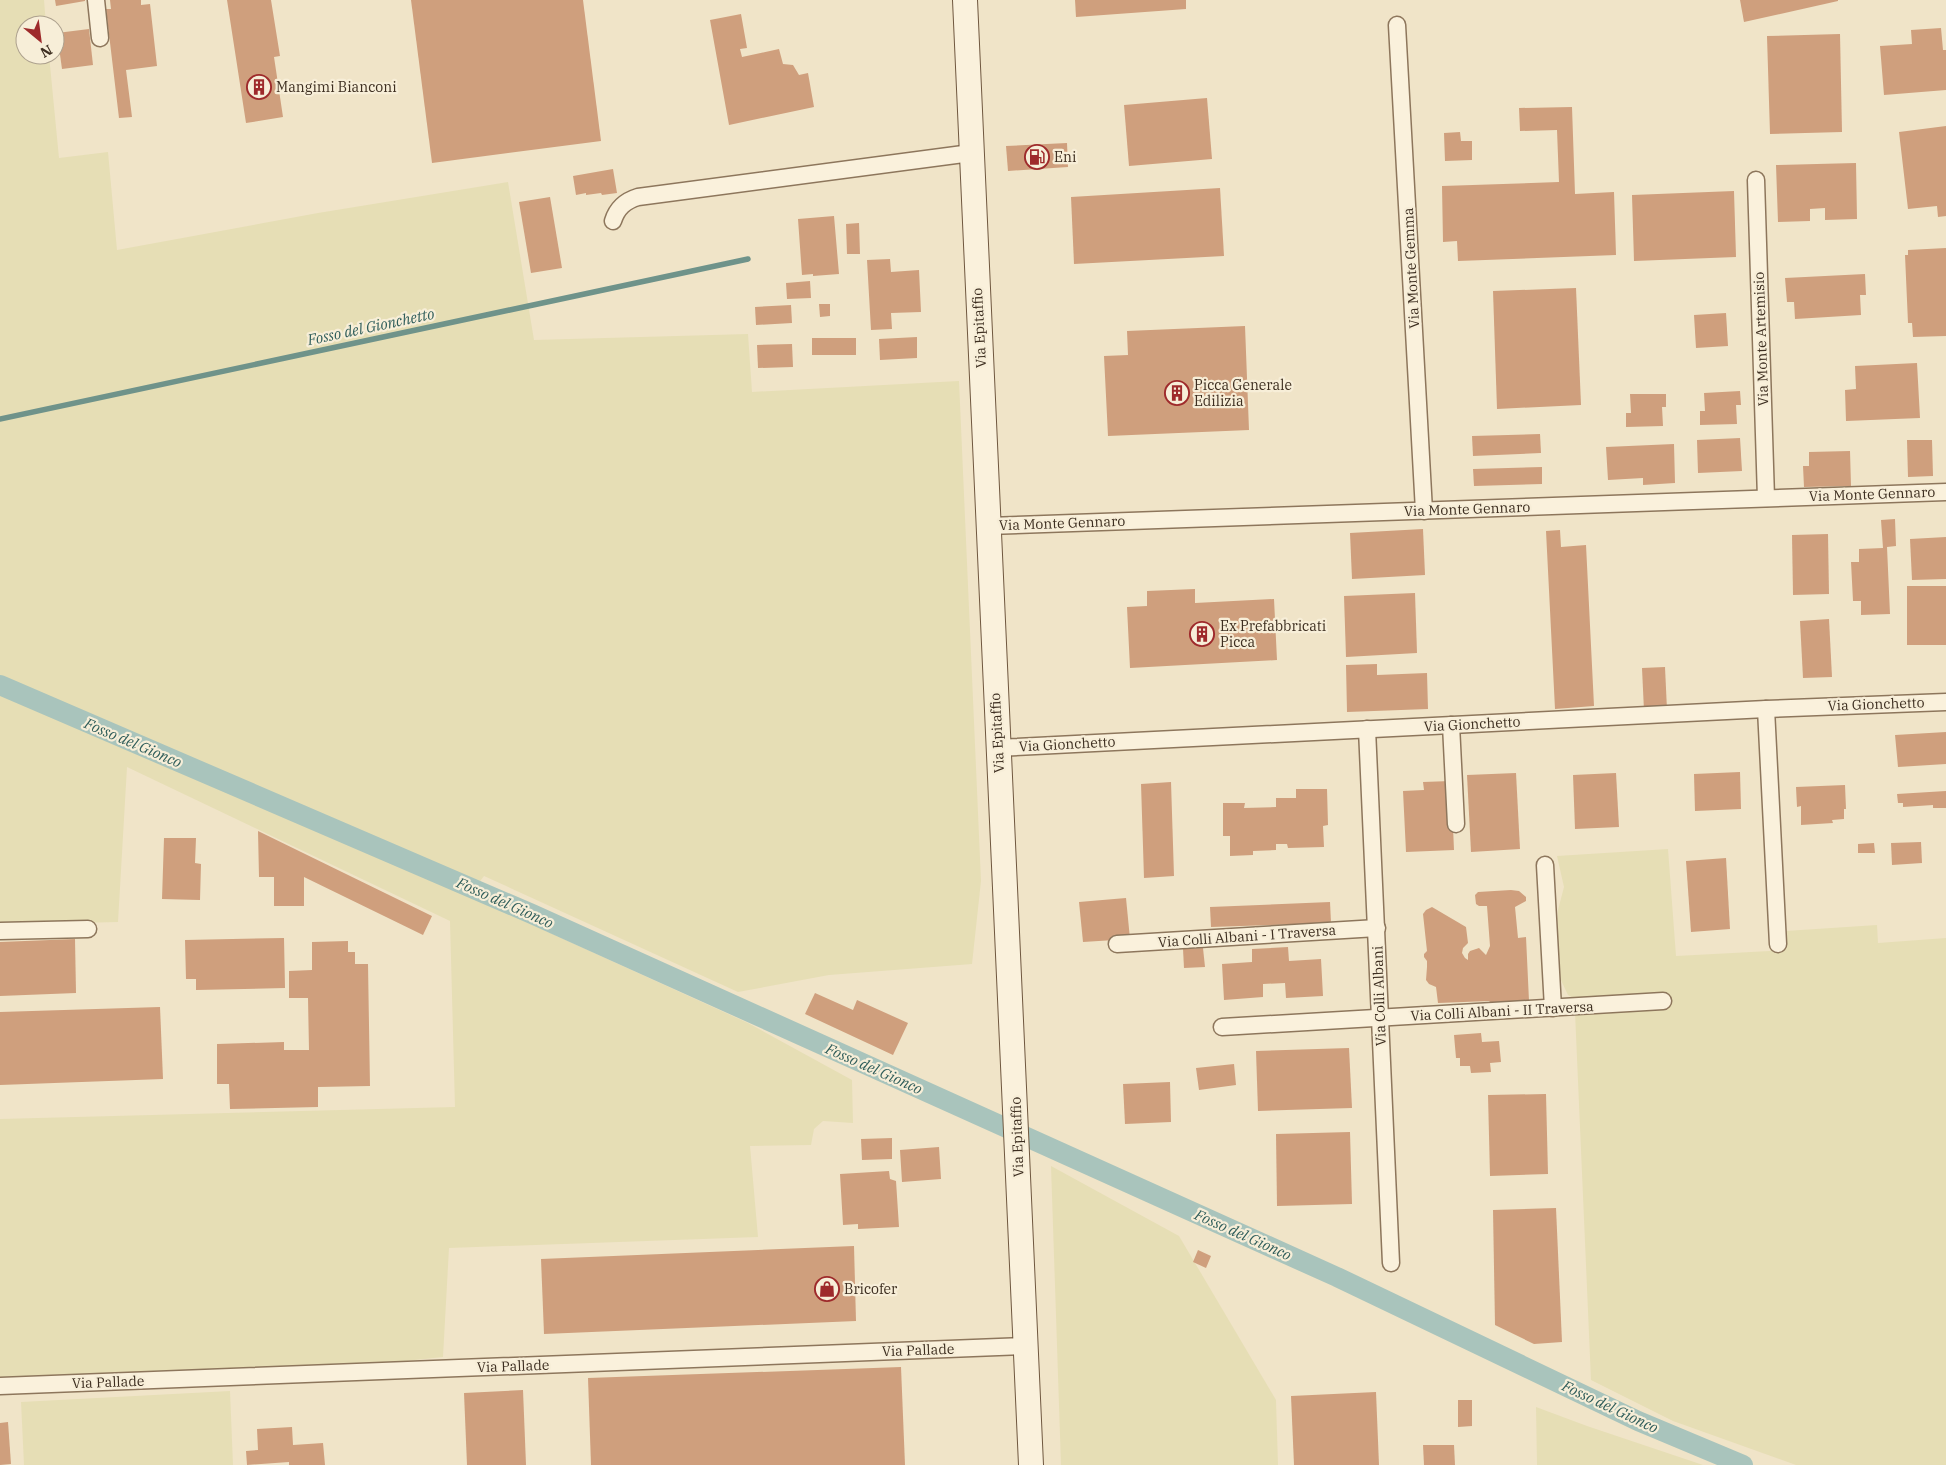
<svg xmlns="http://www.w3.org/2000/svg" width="1946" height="1465" font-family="'IBM Plex Serif',serif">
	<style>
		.farmland { fill: #e6deb5 }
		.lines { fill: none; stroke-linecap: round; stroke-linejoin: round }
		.stream { stroke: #6f938a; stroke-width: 5.5 }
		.canal { stroke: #a9c4bc; stroke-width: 20 }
		.building { fill: #cf9f7d }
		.minor-casing { stroke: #8d765c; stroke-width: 19 }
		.secondary-casing { stroke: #6f573f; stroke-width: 26 }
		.minor { stroke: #faf1dc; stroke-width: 16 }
		.secondary { stroke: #faf1dc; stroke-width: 24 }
		.labels { text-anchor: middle; stroke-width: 4.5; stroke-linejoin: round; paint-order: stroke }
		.poi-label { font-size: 14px; fill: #3d2e20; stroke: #f7eed8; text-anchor: start }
		.street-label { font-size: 14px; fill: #3d2e20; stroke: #f7eed8 }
		.water-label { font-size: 15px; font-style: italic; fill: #2f5d5a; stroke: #f7eed8 }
	</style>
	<rect width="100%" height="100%" fill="#f0e4c8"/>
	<!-- farmland -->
	<g class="farmland">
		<polygon points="0,0 44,0 46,25 25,25 25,55 49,55 59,158 108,152 117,250 318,213 508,182 534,340 748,334 752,392 959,381 981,881 972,964 829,975 738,992 484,876 469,896 748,1023 852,1080 853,1123 823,1121 814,1129 811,1145 750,1146 758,1237 449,1248 443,1357 358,1366 0,1379 0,1119 455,1107 450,921 127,767 118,922 0,925"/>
		<polygon points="1668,849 1676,956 1770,951 1771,932 1877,925 1878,943 1946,938 1946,1465 1796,1465 1673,1421 1591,1380 1575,1012 1578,1001 1568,995 1559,976 1556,945 1558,910 1564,887 1557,856"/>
		<polygon points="1051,1166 1179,1236 1276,1400 1278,1465 1061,1465"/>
		<polygon points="230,1391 233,1465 24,1465 21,1402"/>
		<polygon points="1536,1407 1587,1426 1703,1465 1537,1465"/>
	</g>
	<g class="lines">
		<!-- stream -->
		<polyline class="stream" points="0,419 748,259"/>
		<!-- canal -->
		<polyline class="canal" points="0,685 532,914 1337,1277 1638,1421 1743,1465"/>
	</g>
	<!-- building -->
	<g class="building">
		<polygon points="55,0 85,0 85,1 56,6"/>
		<polygon points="110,0 141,0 141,5 150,4 157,66 126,70 132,117 119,118 106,9 111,9"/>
		<polygon points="227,0 271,0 280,56 274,57 283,117 246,123"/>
		<polygon points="411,0 583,0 601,141 432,163"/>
		<polygon points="1075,0 1186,0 1186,9 1076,17"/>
		<polygon points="1740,0 1838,0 1838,1 1744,22"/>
		<polygon points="741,14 747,48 740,49 742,57 779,49 783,64 793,65 799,75 808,73 814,107 729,125 710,20"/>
		<polygon points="1941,28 1943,50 1946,50 1946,90 1884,95 1880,46 1912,44 1911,30"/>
		<polygon points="89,29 93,65 62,69 57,33"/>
		<polygon points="1840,34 1842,132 1770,134 1767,36"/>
		<polygon points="1207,98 1212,159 1129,166 1124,105"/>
		<polygon points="1572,107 1575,194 1614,192 1616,255 1458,261 1457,241 1443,242 1442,186 1559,182 1557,130 1520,131 1519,108"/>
		<polygon points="1946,126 1946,216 1938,217 1937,206 1908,209 1899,132"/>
		<polygon points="1460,132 1461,141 1472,141 1472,160 1445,161 1444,133"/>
		<polygon points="1067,143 1068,167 1008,171 1006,146"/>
		<polygon points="1856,163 1857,219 1825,220 1825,208 1810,209 1810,221 1778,222 1776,165"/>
		<polygon points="613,169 617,193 602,195 601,193 586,195 586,193 576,195 573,176"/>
		<polygon points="1220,188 1224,256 1074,264 1071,197"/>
		<polygon points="1734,191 1736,257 1634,261 1632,195"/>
		<polygon points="550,197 562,268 531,273 519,202"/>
		<polygon points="834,216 839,274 813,276 813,274 802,275 798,219"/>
		<polygon points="859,223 860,254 847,254 846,224"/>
		<polygon points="1946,248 1946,336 1913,337 1912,323 1908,323 1905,255 1908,255 1908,250"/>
		<polygon points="890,259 891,272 919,270 921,312 891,313 892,329 871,330 867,260"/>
		<polygon points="1865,274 1866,295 1860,295 1861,315 1795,319 1794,302 1787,302 1785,278"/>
		<polygon points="810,281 811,298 787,299 786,283"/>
		<polygon points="1576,288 1581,405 1497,409 1493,291"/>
		<polygon points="819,304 830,304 830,316 820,317"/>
		<polygon points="791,305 792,323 756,325 755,307"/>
		<polygon points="1726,313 1728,346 1696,348 1694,315"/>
		<polygon points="1245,326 1249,430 1108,436 1104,356 1128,355 1127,331"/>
		<polygon points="917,337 917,358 880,360 879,339"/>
		<rect x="812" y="338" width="44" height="17"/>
		<polygon points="792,344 793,367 758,368 757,345"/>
		<polygon points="1917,363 1920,418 1846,421 1845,390 1856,389 1855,366"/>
		<polygon points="1740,391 1741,405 1736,405 1737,424 1700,425 1700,411 1705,411 1704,393"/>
		<polygon points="1630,394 1666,394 1666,407 1662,407 1663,426 1626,427 1626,413 1631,413"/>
		<polygon points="1540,434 1541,453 1473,456 1472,436"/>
		<polygon points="1740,438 1742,471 1698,473 1697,440"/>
		<polygon points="1907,440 1932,440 1933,476 1908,477"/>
		<polygon points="1674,444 1675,483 1643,485 1643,478 1608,480 1606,447"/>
		<polygon points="1850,451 1851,486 1804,487 1803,466 1809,466 1809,452"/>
		<polygon points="1542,467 1542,484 1474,486 1473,469"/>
		<polygon points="1895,519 1896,546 1887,547 1890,614 1861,615 1861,601 1853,601 1851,562 1859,562 1859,549 1883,548 1881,520"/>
		<polygon points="1423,529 1425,575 1352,579 1350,533"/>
		<polygon points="1560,530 1561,547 1586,545 1594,706 1555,709 1546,531"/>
		<polygon points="1828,534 1829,594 1793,595 1792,535"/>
		<polygon points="1946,537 1946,579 1912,580 1910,539"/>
		<rect x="1907" y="586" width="39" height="59"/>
		<polygon points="1195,589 1195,603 1274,599 1277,660 1130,668 1127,607 1147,606 1147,591"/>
		<polygon points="1415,593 1417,653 1346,657 1344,596"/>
		<polygon points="1829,619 1832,677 1803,678 1800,621"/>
		<polygon points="1377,664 1377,675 1427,673 1428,709 1347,712 1346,665"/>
		<polygon points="1665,667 1667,710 1644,711 1642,668"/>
		<polygon points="1946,732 1946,764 1898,767 1895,735"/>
		<polygon points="1740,772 1741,809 1695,811 1694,774"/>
		<polygon points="1516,773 1520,849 1471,852 1467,775"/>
		<polygon points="1616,773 1619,827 1575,829 1573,775"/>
		<polygon points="1451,781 1454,850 1406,852 1403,791 1424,790 1423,782"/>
		<polygon points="1171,782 1174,876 1144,878 1141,784"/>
		<polygon points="1845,785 1846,809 1844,809 1844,819 1832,820 1833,823 1801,825 1801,806 1797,807 1796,787"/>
		<polygon points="1296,789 1327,789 1328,825 1323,826 1324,847 1288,848 1287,844 1276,844 1276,850 1253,851 1253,855 1230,856 1230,836 1223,836 1223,803 1245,803 1244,808 1276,807 1276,798 1296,798"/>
		<polygon points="1946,791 1946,808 1933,808 1933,805 1903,807 1903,803 1898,803 1897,794"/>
		<polygon points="258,831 432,916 423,935 304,877 304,906 274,906 274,877 259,877"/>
		<polygon points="164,838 196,838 195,863 201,864 200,900 162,899"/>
		<polygon points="1921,842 1922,863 1892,865 1891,843"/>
		<polygon points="1874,843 1875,853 1858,853 1858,844"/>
		<polygon points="1726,858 1730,929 1691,932 1686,861"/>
		<polygon points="1511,890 1519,891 1526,897 1526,901 1515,907 1518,938 1526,937 1529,1001 1493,1005 1489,1001 1438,1003 1436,987 1429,984 1426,980 1427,967 1427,961 1424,957 1424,954 1427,951 1423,914 1426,910 1432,907 1466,927 1468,943 1463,948 1462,953 1465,958 1468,960 1468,954 1470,951 1479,948 1486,955 1490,946 1487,906 1479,906 1476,904 1475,895 1478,892"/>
		<polygon points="1126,898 1130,939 1083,942 1079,902"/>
		<polygon points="1330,902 1331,923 1211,927 1210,907"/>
		<polygon points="284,938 285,988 196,990 196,979 186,979 185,940"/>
		<polygon points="75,939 76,993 0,996 0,942"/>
		<polygon points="348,941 348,952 355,952 355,964 368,964 370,1086 318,1087 318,1107 230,1109 229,1084 217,1084 217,1044 284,1042 284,1050 309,1050 308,998 289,998 289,971 312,970 312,942"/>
		<polygon points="1288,947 1289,961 1321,959 1323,996 1286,998 1285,983 1263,984 1263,997 1224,1000 1222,964 1252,962 1252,949"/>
		<polygon points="1203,948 1205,967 1184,968 1183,949"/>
		<polygon points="815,993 853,1010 857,1000 908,1023 893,1055 805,1014"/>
		<polygon points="160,1007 163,1079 0,1085 0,1012"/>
		<polygon points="1481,1033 1482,1042 1499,1041 1501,1062 1490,1063 1491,1072 1471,1073 1470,1066 1460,1066 1460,1058 1456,1058 1454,1035"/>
		<polygon points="1349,1048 1352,1108 1258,1111 1256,1051"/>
		<polygon points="1234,1064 1236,1085 1199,1090 1196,1068"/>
		<polygon points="1170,1082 1171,1122 1125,1124 1123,1084"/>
		<polygon points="1546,1094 1548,1174 1490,1176 1488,1095"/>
		<polygon points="1350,1132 1352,1204 1277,1206 1276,1134"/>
		<polygon points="892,1138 892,1159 862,1160 861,1139"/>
		<polygon points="939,1147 941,1179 902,1182 900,1150"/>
		<polygon points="889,1171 890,1179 896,1181 899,1227 858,1229 858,1224 843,1225 840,1174"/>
		<polygon points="1556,1208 1562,1342 1534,1344 1495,1325 1493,1210"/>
		<polygon points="854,1246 856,1321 544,1334 541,1259"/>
		<polygon points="1198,1250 1211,1256 1206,1268 1193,1262"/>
		<polygon points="901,1367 905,1465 591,1465 588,1378"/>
		<polygon points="523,1390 526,1465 467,1465 464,1393"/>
		<polygon points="1376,1392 1379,1465 1294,1465 1291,1396"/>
		<polygon points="1458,1400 1472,1400 1472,1426 1458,1427"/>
		<polygon points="8,1422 11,1464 0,1465 0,1423"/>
		<polygon points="292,1427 293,1445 323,1443 325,1465 289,1465 289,1462 247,1465 246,1451 258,1450 257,1429"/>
		<polygon points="1423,1445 1454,1445 1455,1465 1424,1465"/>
	</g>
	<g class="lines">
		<defs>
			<g id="minor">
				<polyline points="96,0 100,38"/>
				<polyline points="1397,25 1424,511"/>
				<polyline points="1756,180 1766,498"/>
				<path d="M613,221C617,208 625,201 638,197L971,153"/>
				<polyline points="988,526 1946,492"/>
				<polyline points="1766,709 1778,944"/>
				<polyline points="1451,725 1456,824"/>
				<polyline points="1367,729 1391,1263"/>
				<polyline points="997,748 1766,709 1946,702"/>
				<polyline points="1545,865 1553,1008"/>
				<polyline points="0,931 88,929"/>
				<polyline points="1117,944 1377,928"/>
				<polyline points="1222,1027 1663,1001"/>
				<polyline points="0,1386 1026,1346"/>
			</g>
			<polyline id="secondary" points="965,0 1031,1465"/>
		</defs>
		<!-- minor casing -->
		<use href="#minor" class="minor-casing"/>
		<!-- secondary casing -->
		<use href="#secondary" class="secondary-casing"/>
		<!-- minor -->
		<use href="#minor" class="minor"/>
		<!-- secondary -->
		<use href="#secondary" class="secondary"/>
	</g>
	<!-- icons -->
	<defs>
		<symbol id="building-ring" viewBox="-11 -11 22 22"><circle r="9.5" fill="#f7eed8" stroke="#9e2a2b" stroke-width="1.5"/><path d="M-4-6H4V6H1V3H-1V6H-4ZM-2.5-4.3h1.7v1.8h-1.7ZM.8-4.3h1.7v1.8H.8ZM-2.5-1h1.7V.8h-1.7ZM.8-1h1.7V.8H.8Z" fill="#9e2a2b"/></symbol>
		<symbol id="fuel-ring" viewBox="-11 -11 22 22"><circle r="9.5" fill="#f7eed8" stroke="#9e2a2b" stroke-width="1.5"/><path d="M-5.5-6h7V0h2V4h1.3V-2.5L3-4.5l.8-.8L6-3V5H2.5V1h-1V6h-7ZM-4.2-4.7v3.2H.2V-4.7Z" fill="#9e2a2b"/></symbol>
		<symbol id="shop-ring" viewBox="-11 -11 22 22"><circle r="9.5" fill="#f7eed8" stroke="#9e2a2b" stroke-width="1.5"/><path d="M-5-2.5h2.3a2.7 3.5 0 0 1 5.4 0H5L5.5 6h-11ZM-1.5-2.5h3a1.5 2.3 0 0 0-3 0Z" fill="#9e2a2b"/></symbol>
	</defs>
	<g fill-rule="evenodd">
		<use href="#building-ring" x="245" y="73" width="28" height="28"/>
		<use href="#fuel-ring" x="1023" y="143" width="28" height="28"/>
		<use href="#building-ring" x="1163" y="379" width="28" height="28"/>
		<use href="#building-ring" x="1188" y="620" width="28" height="28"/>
		<use href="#shop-ring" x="813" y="1275" width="28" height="28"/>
	</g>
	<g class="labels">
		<!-- poi labels -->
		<g class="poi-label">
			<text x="276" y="92">Mangimi Bianconi</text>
			<text x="1054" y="162">Eni</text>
			<text x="1194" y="390">Picca Generale<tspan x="1194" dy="16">Edilizia</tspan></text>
			<text x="1220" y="631">Ex Prefabbricati<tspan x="1220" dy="16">Picca</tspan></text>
			<text x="844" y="1294">Bricofer</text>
		</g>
		<!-- street labels -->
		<g class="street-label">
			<text transform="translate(1411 268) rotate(-93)" y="5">Via Monte Gemma</text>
			<text transform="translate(979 328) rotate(-93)" y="5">Via Epitaffio</text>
			<text transform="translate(1761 339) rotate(-92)" y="5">Via Monte Artemisio</text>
			<text transform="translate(1872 494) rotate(-2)" y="5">Via Monte Gennaro</text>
			<text transform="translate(1467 509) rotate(-2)" y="5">Via Monte Gennaro</text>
			<text transform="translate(1062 523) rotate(-2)" y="5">Via Monte Gennaro</text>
			<text transform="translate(1876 704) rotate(-2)" y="5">Via Gionchetto</text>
			<text transform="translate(1472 724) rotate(-3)" y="5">Via Gionchetto</text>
			<text transform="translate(997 733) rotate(-93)" y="5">Via Epitaffio</text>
			<text transform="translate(1067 744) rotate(-3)" y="5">Via Gionchetto</text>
			<text transform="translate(1247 936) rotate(-4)" y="5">Via Colli Albani - I Traversa</text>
			<text transform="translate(1379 996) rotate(-92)" y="5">Via Colli Albani</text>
			<text transform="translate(1502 1011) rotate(-3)" y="5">Via Colli Albani - II Traversa</text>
			<text transform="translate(1017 1137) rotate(-92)" y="5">Via Epitaffio</text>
			<text transform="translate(918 1350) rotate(-2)" y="5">Via Pallade</text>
			<text transform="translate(513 1366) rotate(-2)" y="5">Via Pallade</text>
			<text transform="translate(108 1382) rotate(-2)" y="5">Via Pallade</text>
		</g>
		<!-- water labels -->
		<g class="water-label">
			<text transform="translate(371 327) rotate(-12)" y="5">Fosso del Gionchetto</text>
			<text transform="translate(133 743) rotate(23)" y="5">Fosso del Gionco</text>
			<text transform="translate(505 903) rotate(24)" y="5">Fosso del Gionco</text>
			<text transform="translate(874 1069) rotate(24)" y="5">Fosso del Gionco</text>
			<text transform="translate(1243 1235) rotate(24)" y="5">Fosso del Gionco</text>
			<text transform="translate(1610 1407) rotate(25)" y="5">Fosso del Gionco</text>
		</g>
	</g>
	<!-- north arrow -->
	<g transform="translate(40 40) rotate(151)"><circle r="24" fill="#f7eed8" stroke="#ada18e"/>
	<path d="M0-4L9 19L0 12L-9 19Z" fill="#9e2a2b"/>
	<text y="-8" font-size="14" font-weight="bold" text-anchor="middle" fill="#3d2e20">N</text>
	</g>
</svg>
